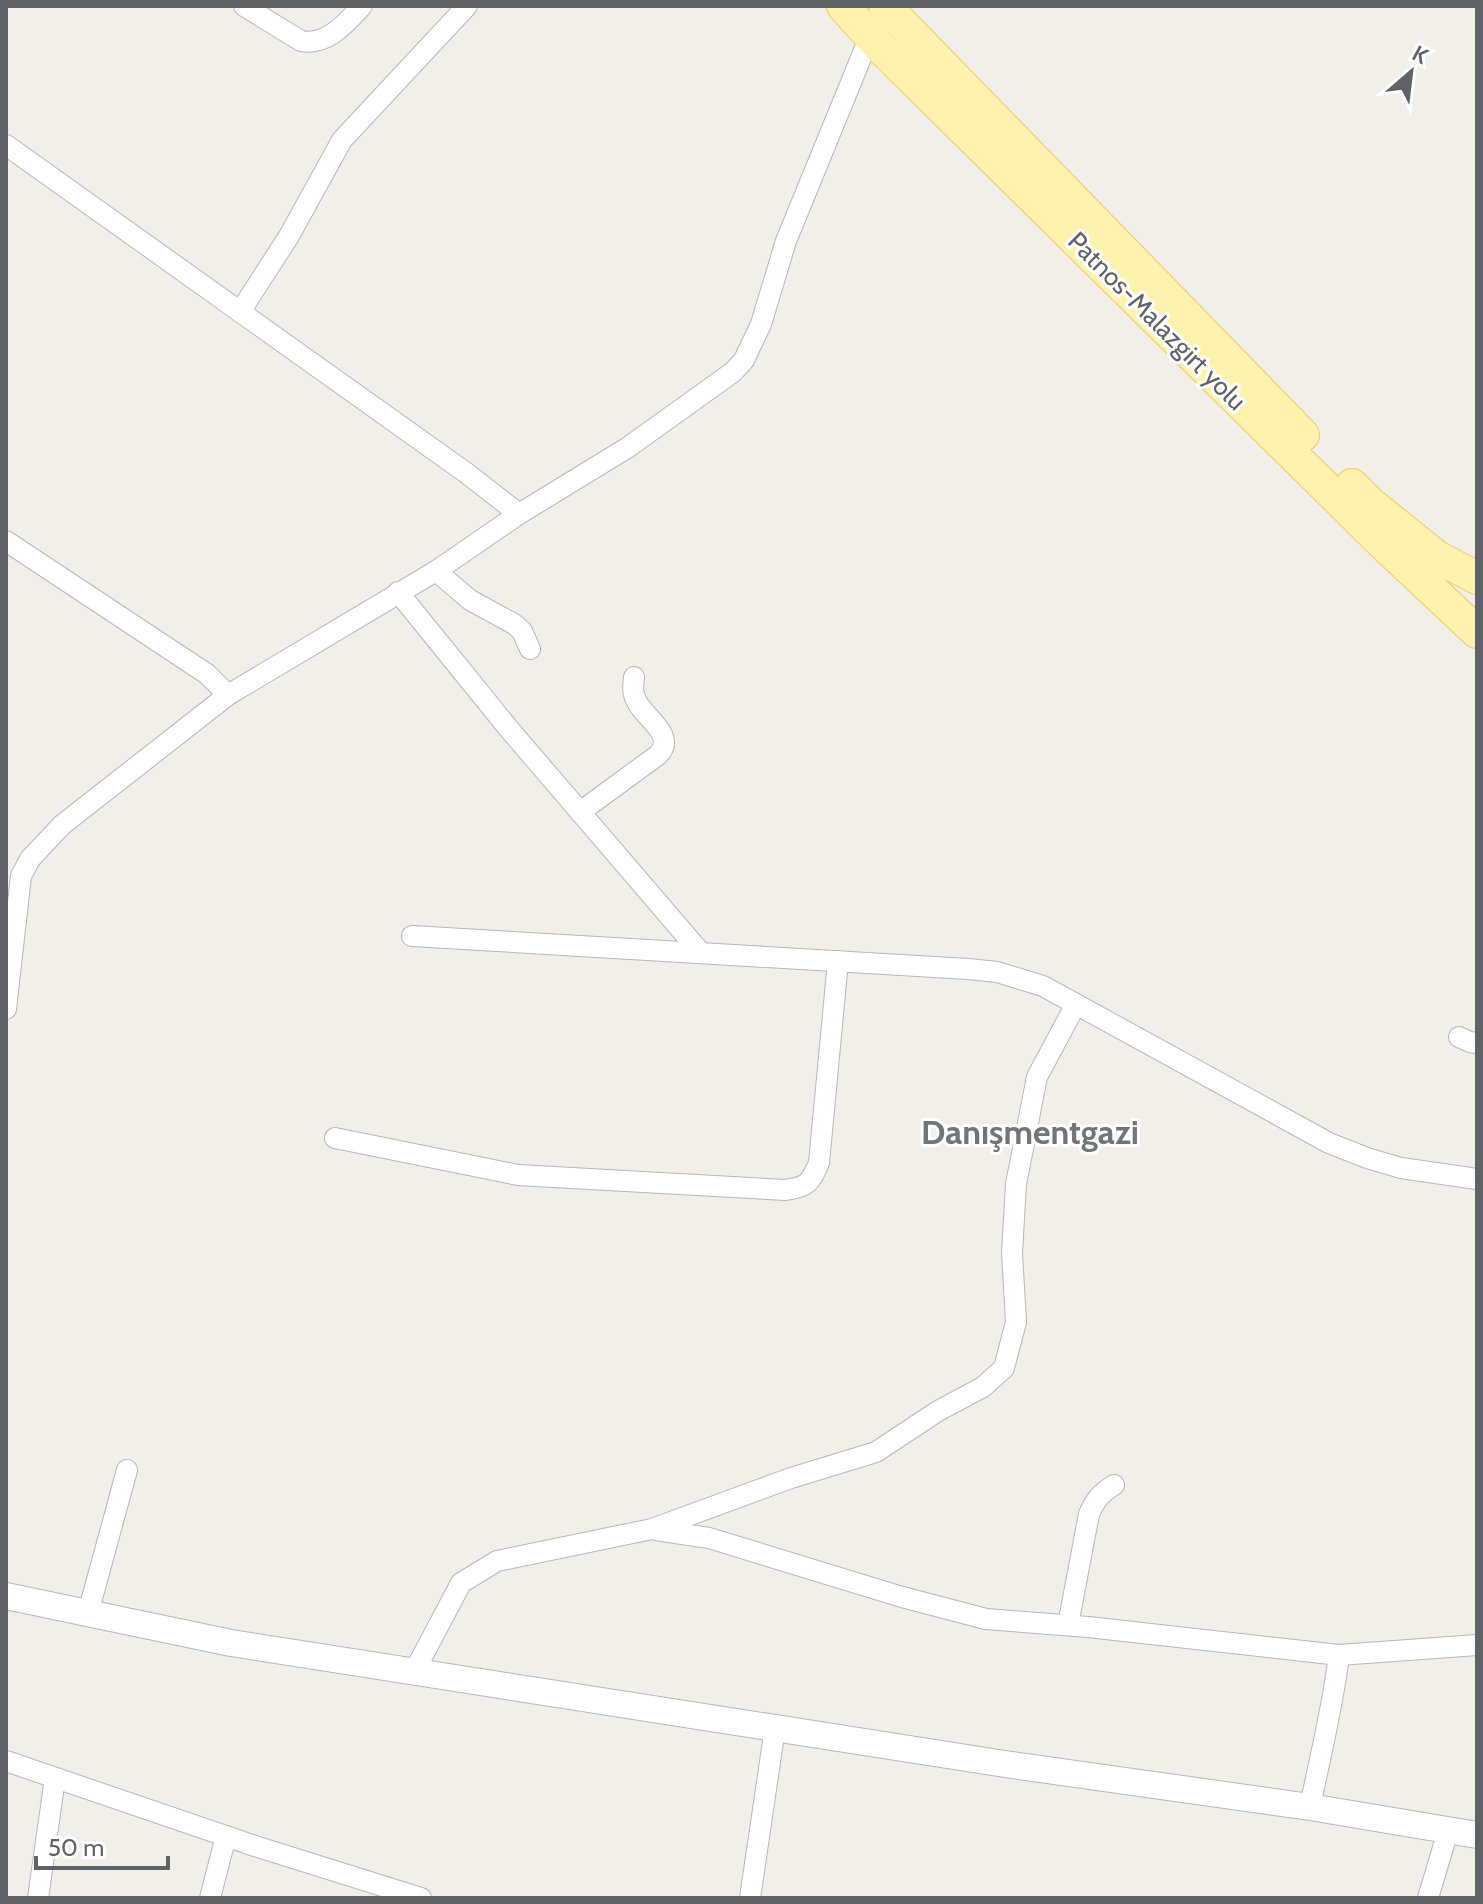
<svg xmlns="http://www.w3.org/2000/svg" width="1483" height="1904" font-family="Cabin,sans-serif">
	<style>
		.lines { fill: none; stroke-linecap: round; stroke-linejoin: round }
		.minor-casing { stroke: #b5b8bc; stroke-width: 22 }
		.tertiary-casing { stroke: #b5b8bc; stroke-width: 28 }
		.primary-casing { stroke: #f2c960; stroke-width: 34 }
		.minor { stroke: #fff; stroke-width: 20 }
		.tertiary { stroke: #fff; stroke-width: 26 }
		.primary { stroke: #fff2af; stroke-width: 32 }
		.labels { text-anchor: middle; stroke-width: 6; stroke-linejoin: round; paint-order: stroke }
		.street-label { font-size: 26px; fill: #5f6368; stroke: #fff }
		.district-label { font-size: 34px; font-weight: bold; fill: #70757a; stroke: #fff }
	</style>
	<rect width="100%" height="100%" fill="#f1efe8"/>
	<g class="lines">
		<defs>
			<g id="minor">
				<path d="M244,6L301,41C327,46 345,24 362,6"/>
				<polyline points="6,145 465,472 519,514"/>
				<polyline points="240,312 289,236 342,140 467,6"/>
				<polyline points="6,541 207,674 228,695"/>
				<polyline points="436,571 470,600 514,624 522,631 530,649"/>
				<polyline points="398,592 509,729 701,953"/>
				<path d="M580,812L658,755C677,736 646,719 637,702C632,694 633,686 634,677"/>
				<polyline points="412,936 968,969 997,972 1043,986 1329,1143 1367,1158 1401,1168 1477,1179"/>
				<polyline points="6,1009 21,876 30,859 62,825 228,695 436,571 519,514 627,448 733,372 744,360 761,324 786,241 870,36"/>
				<polyline points="1459,1037 1470,1042 1477,1043"/>
				<path d="M335,1138L518,1175L785,1190C808,1187 810,1183 819,1163L838,961"/>
				<polyline points="656,1530 709,1538 902,1597 986,1619 1088,1627 1339,1655 1477,1645"/>
				<polyline points="88,1613 127,1470"/>
				<path d="M1068,1625L1089,1514C1095,1500 1101,1493 1114,1485"/>
				<polyline points="414,1672 461,1583 497,1561 652,1529 791,1478 876,1452 938,1411 983,1387 1004,1368 1016,1322 1012,1253 1016,1184 1037,1077 1076,1004"/>
				<polyline points="6,1761 258,1847 421,1898"/>
				<path d="M1310,1807C1320,1757 1333,1706 1339,1655"/>
				<polyline points="38,1898 55,1778"/>
				<polyline points="210,1898 226,1836"/>
				<polyline points="750,1898 775,1728"/>
				<polyline points="1428,1898 1448,1831"/>
			</g>
			<polyline id="tertiary" points="6,1596 231,1643 1005,1764 1310,1807 1477,1835"/>
			<g id="primary">
				<polyline points="843,6 879,46 1380,541 1477,632"/>
				<polyline points="885,6 1303,435"/>
				<polyline points="1352,485 1370,503 1437,557 1477,578"/>
			</g>
		</defs>
		<!-- minor casing -->
		<use href="#minor" class="minor-casing"/>
		<!-- tertiary casing -->
		<use href="#tertiary" class="tertiary-casing"/>
		<!-- primary casing -->
		<use href="#primary" class="primary-casing"/>
		<!-- minor -->
		<use href="#minor" class="minor"/>
		<!-- tertiary -->
		<use href="#tertiary" class="tertiary"/>
		<!-- primary -->
		<use href="#primary" class="primary"/>
	</g>
	<g class="labels">
		<!-- street labels -->
		<g class="street-label">
			<text transform="translate(1157 321) rotate(45)" y="9">Patnos-Malazgirt yolu</text>
		</g>
		<!-- district labels -->
		<g class="district-label">
			<text x="1030" y="1144">Danışmentgazi</text>
		</g>
	</g>
	<!-- border -->
	<rect width="1483" height="1904" fill="none" stroke="#5f6368" stroke-width="16"/>
	<!-- north arrow -->
	<g transform="translate(1411 72) rotate(28)" stroke="#ffffff" stroke-width="6" paint-order="stroke">
	<path d="M0-6L14 30L0 20L-14 30Z" fill="#5f6368"/>
	<text y="-12" font-size="22" font-weight="bold" text-anchor="middle" fill="#5f6368">K</text>
	</g>
	<!-- scale -->
	<path d="M36 1856v12h132v-12" fill="none" stroke="#5f6368" stroke-width="4"/>
	<text x="48" y="1856" font-size="24" fill="#5f6368" stroke="#ffffff" stroke-width="6" paint-order="stroke">50 m</text>
</svg>
